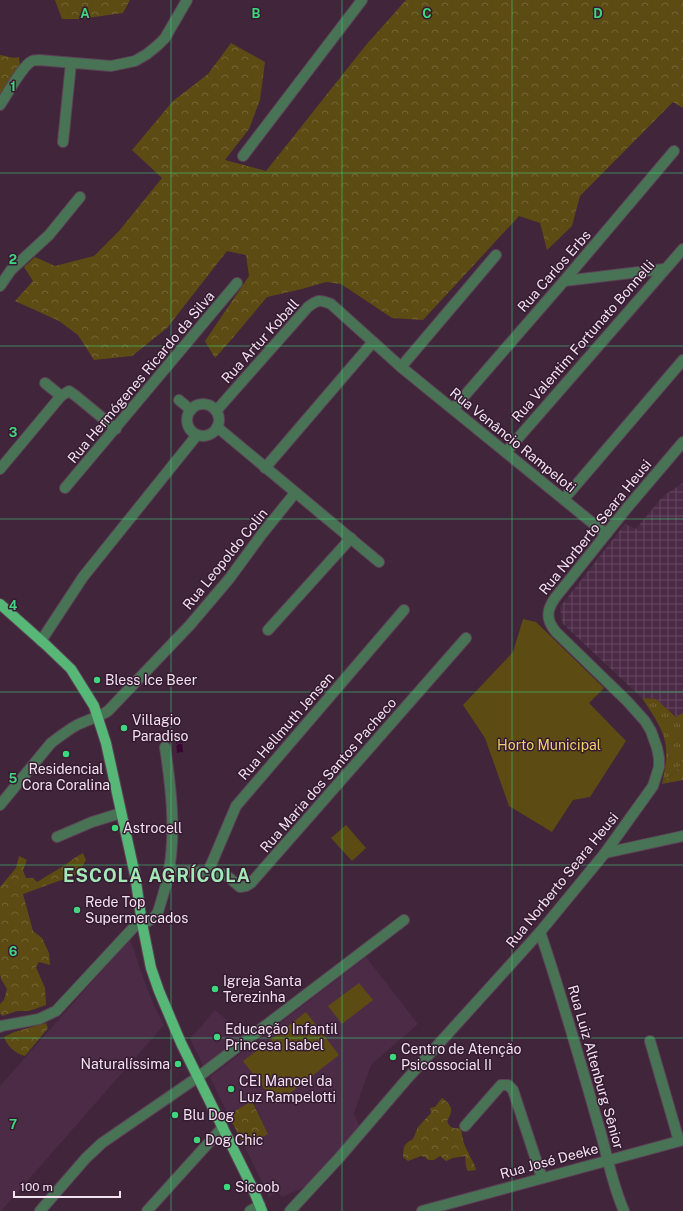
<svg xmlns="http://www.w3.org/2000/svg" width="683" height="1211" font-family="'Public Sans',sans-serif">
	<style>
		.built { fill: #4c2b47 }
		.industrial { fill: url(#industrial-grid) }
		.grass { fill: url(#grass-tufts) }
		.forest { fill: url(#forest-crowns) }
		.garden { fill: #5c4c14 }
		.water { fill: url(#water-waves) }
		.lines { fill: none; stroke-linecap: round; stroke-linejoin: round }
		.minor-casing { stroke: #5d4358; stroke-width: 12 }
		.major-casing { stroke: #5d4358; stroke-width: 12 }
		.minor { stroke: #487455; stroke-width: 10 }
		.major { stroke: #56b777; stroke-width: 10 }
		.grid { fill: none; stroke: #3fd77d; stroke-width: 1; stroke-opacity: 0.55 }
		.poi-dot { fill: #3fd77d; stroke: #351b31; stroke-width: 1.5 }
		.labels { text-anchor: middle; stroke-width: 3; stroke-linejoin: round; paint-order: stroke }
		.street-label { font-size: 14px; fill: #f3e2f0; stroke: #351b31 }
		.poi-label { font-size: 14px; fill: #f3e2f0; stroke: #351b31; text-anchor: start }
		.park-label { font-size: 14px; fill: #f0d16c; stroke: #351b31 }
		.district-label { font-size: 18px; font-weight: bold; letter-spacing: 1px; fill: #a2e9b6; stroke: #351b31 }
		.grid-label { font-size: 13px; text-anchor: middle; font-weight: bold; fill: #3fd77d; stroke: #351b31; stroke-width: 3; stroke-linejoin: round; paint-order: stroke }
	</style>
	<defs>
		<pattern id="industrial-grid" width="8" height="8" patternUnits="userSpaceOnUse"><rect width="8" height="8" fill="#4c2b47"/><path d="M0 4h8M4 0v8" fill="none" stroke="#664962"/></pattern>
		<pattern id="grass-tufts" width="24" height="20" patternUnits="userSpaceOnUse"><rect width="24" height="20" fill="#5c4c14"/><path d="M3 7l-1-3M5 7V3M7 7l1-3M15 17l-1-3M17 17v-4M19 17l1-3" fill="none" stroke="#746636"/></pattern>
		<pattern id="forest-crowns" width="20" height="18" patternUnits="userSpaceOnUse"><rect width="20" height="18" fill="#5c4c14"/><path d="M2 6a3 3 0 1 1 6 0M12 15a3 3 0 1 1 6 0" fill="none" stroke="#746636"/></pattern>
		<pattern id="water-waves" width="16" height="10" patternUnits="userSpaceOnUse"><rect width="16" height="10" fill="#370632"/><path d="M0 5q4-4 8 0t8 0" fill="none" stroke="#542a50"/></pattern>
	</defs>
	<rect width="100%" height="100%" fill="#40253b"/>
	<!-- built -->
	<g class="built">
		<polygon points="130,939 143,977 154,1006 164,1025 1,1211 0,1211 0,1086"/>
		<polygon points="366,957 418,1024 371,1065 354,1113 360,1128 305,1187 282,1197 278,1192 269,1197 245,1147 268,1134 253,1101 228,1115 210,1077"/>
		<polygon points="215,1010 245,1035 204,1067 190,1039"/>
	</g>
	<!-- industrial -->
	<polygon class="industrial" points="683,483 683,713 677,717 656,699 642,698 562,623 560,607 625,524 636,529 663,496"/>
	<!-- grass -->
	<path class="grass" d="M642,698L656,699L676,717L683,713V756L679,768L662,784C664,773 667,761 666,749C666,732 651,712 642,698Z"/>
	<!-- forest -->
	<g class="forest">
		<polygon points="55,0 130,0 123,13 80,19 62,19"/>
		<polygon points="406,0 683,0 683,108 673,102 580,196 572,226 547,250 540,223 519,216 423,320 392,318 341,284 326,282 302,289 267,297 231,340 215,358 205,341 249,276 246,255 227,251 167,328 132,356 94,360 78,335 59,321 15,301 33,281 24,267 35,257 55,266 94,256 119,231 162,178 132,150 173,101 208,74 231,43 265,62 260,100 249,129 225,160 266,171 366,45"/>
		<path d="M0,55C8,56 11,59 19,57L20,66L0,95Z"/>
		<polygon points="683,756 683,780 662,784 679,768"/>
		<polygon points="83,853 86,860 78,874 23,894 33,931 42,938 49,953 50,965 39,962 36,967 45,988 46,1005 29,1011 17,1011 2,1016 0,1013 0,1004 4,1000 7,989 1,979 0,974 0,887 16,868 19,856 27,860 23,870 26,878 33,878 37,882 65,865 76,857"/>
		<path d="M46,1023L48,1028L25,1056C16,1054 7,1046 4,1037L14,1032Z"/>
		<path d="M442,1098C452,1105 454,1110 447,1121C450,1128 453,1129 461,1128C462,1137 464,1146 469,1154C471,1160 475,1163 476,1170L468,1171C465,1167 466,1161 465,1156L453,1158L446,1161L440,1156L434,1160H428L425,1157L421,1156L408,1161L403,1157C404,1145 403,1145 413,1139L418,1127L431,1113L430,1108L435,1107Z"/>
		<polygon points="252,1101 268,1134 245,1147 228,1115"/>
	</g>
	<!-- garden -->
	<g class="garden">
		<polygon points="523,619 536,622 604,688 589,703 626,741 590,797 573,800 552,832 509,806 485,738 463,705 513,652"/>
		<polygon points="346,825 366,848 352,861 331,838"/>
		<polygon points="359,983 373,1000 342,1024 328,1006"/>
		<polygon points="306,1012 339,1055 276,1104 243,1061"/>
	</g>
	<!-- water -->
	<polygon class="water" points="182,740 183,752 177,753 176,741"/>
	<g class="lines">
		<defs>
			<g id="minor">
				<path d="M0,105C7,95 22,66 32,61C34,60 36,60 39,60L111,66L135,61L147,54L158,45L165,38L187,0"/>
				<polyline points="63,142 71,63"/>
				<polyline points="243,156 362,0"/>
				<polyline points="564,281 664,269"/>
				<polyline points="0,286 11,270 49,235 80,197"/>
				<polyline points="401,367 496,255"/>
				<polyline points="45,383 61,396"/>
				<polyline points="179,400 191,410"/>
				<circle cx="203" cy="420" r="16"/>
				<polyline points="453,409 564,281 674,151"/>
				<path d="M216,411L308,307C317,300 320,299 331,304L401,367L606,534"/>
				<polyline points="217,427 379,562"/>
				<polyline points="506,452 683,249"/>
				<polyline points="265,468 373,342"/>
				<polyline points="0,469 61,396 69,391 76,396 116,429"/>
				<polyline points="65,488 237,283"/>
				<polyline points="564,499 683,360"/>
				<polyline points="268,630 351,538"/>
				<polyline points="41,641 83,577 197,435"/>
				<path d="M0,805L51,743C59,737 68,730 77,725C87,720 99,717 108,711L190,625L229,579L262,534L295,493"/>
				<polyline points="57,837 92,822 121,813"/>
				<polyline points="605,853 683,836"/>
				<polyline points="169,871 208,872 226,875 240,887 246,886 251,883 466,638"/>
				<polyline points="208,872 236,806 404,610"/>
				<path d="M540,932C562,996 580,1061 599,1127C607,1154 612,1184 624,1211"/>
				<path d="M0,1027L1,1026L39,1019L56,1011L134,927C143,922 153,922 158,912C162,898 167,884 169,870C176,830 171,787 165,747"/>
				<polyline points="650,1041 679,1141"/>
				<polyline points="465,1126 501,1085 508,1085 513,1090 542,1178"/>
				<polyline points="40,1211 86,1158 102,1143 198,1077 404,920"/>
				<polyline points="147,1211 223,1127"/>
				<polyline points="250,1211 260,1205"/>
				<path d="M290,1211L339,1158L406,1080L540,932L605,853L653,786L659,767V758L657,748L651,731L645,721L627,701L556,632C546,620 546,611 555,598L627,508L683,442"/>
				<polyline points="422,1211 683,1140"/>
			</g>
			<polyline id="major" points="0,604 46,645 71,669 94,706 106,743 135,875 142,923 151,968 159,991 181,1043 253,1189 262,1211"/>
		</defs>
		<!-- minor casing -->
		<use href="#minor" class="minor-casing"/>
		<!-- major casing -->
		<use href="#major" class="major-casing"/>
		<!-- minor -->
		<use href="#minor" class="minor"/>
		<!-- major -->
		<use href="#major" class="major"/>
	</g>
	<!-- grid -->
	<path class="grid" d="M171,0V1211M342,0V1211M512,0V1211M0,173H683M0,346H683M0,519H683M0,692H683M0,865H683M0,1038H683"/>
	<!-- markers -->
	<g class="poi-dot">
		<circle cx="97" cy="680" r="4"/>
		<circle cx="124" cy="728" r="4"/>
		<circle cx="66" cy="754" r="4"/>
		<circle cx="115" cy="828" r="4"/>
		<circle cx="77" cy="910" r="4"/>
		<circle cx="215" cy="989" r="4"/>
		<circle cx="217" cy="1037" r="4"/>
		<circle cx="393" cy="1057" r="4"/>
		<circle cx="178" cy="1064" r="4"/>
		<circle cx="231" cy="1089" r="4"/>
		<circle cx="175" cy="1115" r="4"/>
		<circle cx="197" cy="1140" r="4"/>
		<circle cx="227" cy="1187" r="4"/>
	</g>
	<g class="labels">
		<!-- street labels -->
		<g class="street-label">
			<text transform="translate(554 271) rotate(-49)" y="5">Rua Carlos Erbs</text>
			<text transform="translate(260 341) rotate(-48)" y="5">Rua Artur Koball</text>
			<text transform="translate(583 341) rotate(-49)" y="5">Rua Valentim Fortunato Bonnelli</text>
			<text transform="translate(141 377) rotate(-50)" y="5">Rua Hermógenes Ricardo da Silva</text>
			<text transform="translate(513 440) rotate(39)" y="5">Rua Venâncio Rampeloti</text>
			<text transform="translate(595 527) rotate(-51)" y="5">Rua Norberto Seara Heusi</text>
			<text transform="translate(225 559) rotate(-51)" y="5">Rua Leopoldo Colin</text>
			<text transform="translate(286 726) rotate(-49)" y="5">Rua Hellmuth Jensen</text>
			<text transform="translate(328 775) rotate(-49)" y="5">Rua Maria dos Santos Pacheco</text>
			<text transform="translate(562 880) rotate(-51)" y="5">Rua Norberto Seara Heusi</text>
			<text transform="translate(596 1067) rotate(74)" y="5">Rua Luiz Altenburg Sênior</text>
			<text transform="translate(549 1161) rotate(-15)" y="5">Rua José Deeke</text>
		</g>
		<!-- poi labels -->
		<g class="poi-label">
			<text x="105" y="685">Bless Ice Beer</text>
			<text x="132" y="725">Villagio<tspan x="132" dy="16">Paradiso</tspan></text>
			<text x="66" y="774" text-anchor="middle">Residencial<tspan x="66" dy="16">Cora Coralina</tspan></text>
			<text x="123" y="833">Astrocell</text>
			<text x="85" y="907">Rede Top<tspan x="85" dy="16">Supermercados</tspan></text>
			<text x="223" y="986">Igreja Santa<tspan x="223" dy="16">Terezinha</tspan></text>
			<text x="225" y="1034">Educação Infantil<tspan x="225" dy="16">Princesa Isabel</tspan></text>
			<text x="401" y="1054">Centro de Atenção<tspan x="401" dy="16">Psicossocial II</tspan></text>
			<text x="170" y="1069" text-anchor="end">Naturalíssima</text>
			<text x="239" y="1086">CEI Manoel da<tspan x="239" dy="16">Luz Rampelotti</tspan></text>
			<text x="183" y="1120">Blu Dog</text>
			<text x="205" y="1145">Dog Chic</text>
			<text x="235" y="1192">Sicoob</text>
		</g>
		<!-- park labels -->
		<g class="park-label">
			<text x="549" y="750">Horto Municipal</text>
		</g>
		<!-- district labels -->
		<g class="district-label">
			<text x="157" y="882">ESCOLA AGRÍCOLA</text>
		</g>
	</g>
	<g class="grid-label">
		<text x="85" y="18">A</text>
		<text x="256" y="18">B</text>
		<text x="427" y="18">C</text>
		<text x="598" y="18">D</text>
		<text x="13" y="91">1</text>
		<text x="13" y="264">2</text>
		<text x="13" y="437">3</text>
		<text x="13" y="610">4</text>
		<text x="13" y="783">5</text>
		<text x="13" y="956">6</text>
		<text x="13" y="1129">7</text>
	</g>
	<!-- scale -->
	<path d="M14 1191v6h106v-6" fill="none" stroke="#f3e2f0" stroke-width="2"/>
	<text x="20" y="1191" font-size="12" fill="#f3e2f0" stroke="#351b31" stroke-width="3" paint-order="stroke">100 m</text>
</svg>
